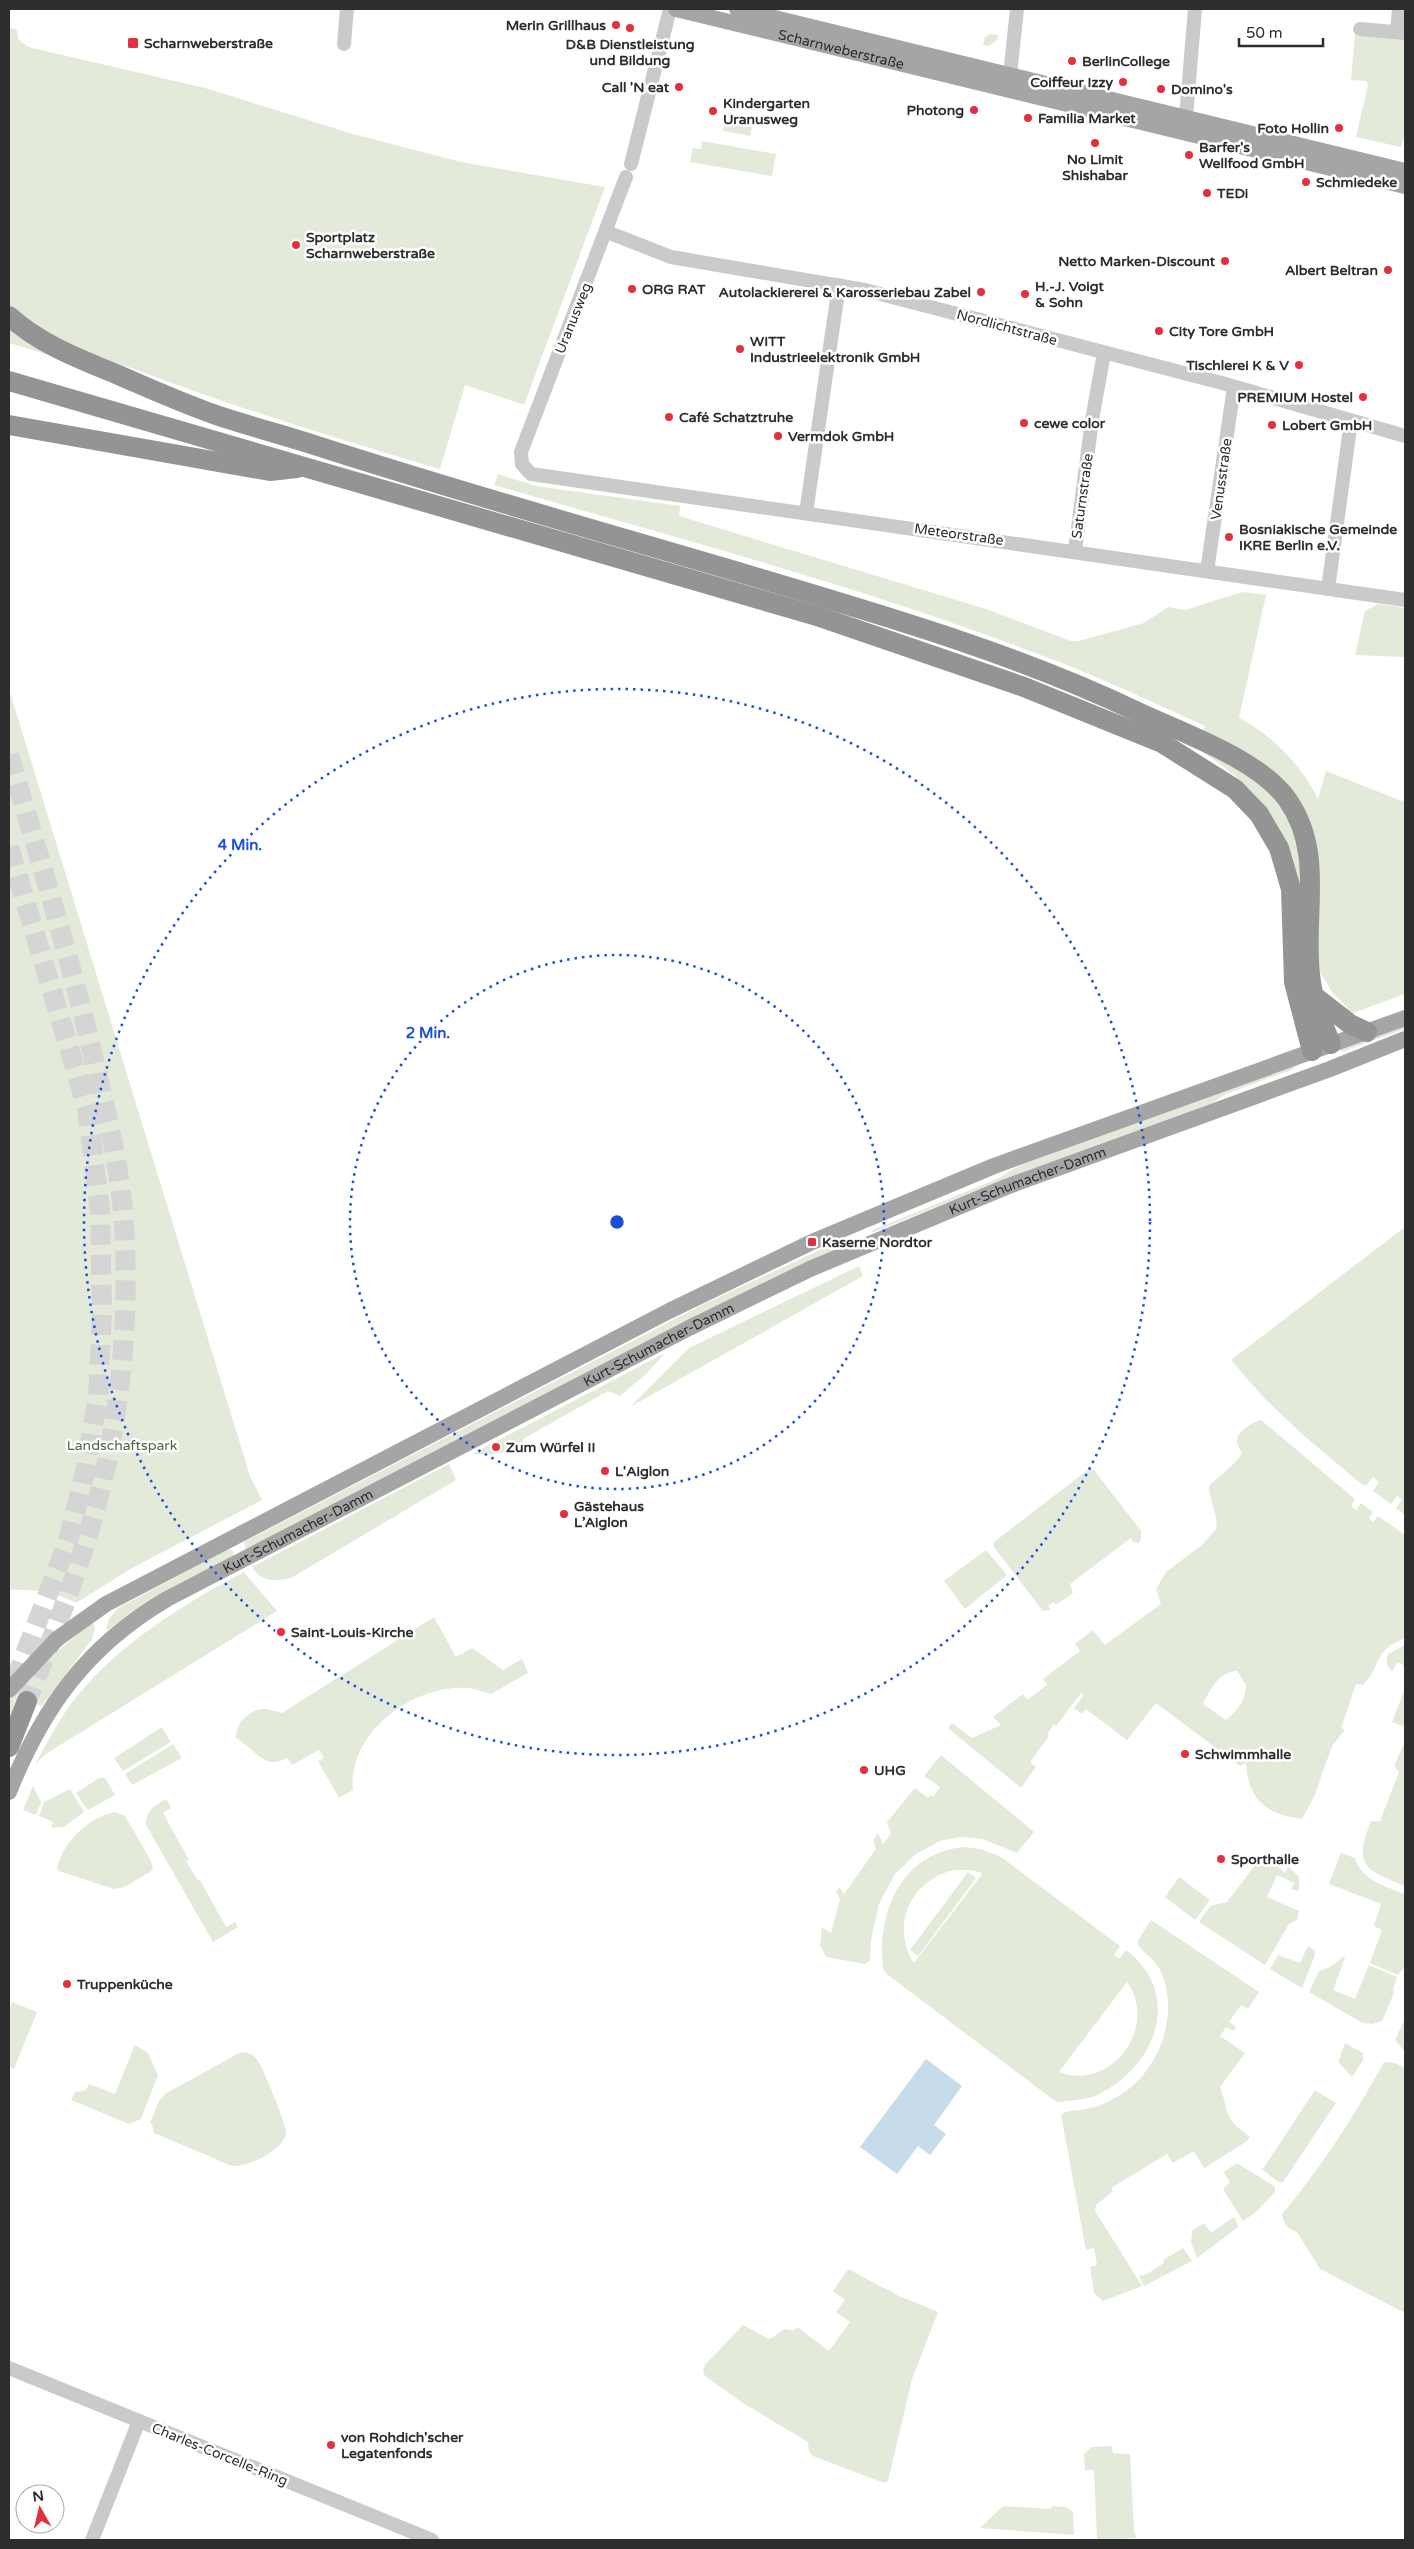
<svg xmlns="http://www.w3.org/2000/svg" width="1414" height="2549" font-family="'Varela Round',sans-serif">
	<style>
		.green { fill: #e3eada; fill-rule: evenodd }
		.water { fill: #c6dcea }
		.lines { fill: none; stroke-linecap: round; stroke-linejoin: round }
		.highway-tunnel { stroke: #d5d5d5; stroke-width: 20; stroke-dasharray: 20 10; stroke-linecap: butt }
		.minor { stroke: #cacaca; stroke-width: 14 }
		.major { stroke: #a5a5a5; stroke-width: 16 }
		.highway { stroke: #949494; stroke-width: 20 }
		.ring { fill: none; stroke: #1d4ed8; stroke-width: 2.5; stroke-dasharray: 2.5 5 }
		.poi-dot { fill: #e1313f; stroke: #fff; stroke-width: 2 }
		.labels { text-anchor: middle; stroke-width: 5; stroke-linejoin: round; paint-order: stroke }
		.poi-label { font-size: 14px; font-weight: bold; fill: #2d2d2d; stroke: #fff; text-anchor: start }
		.street-label { font-size: 14px; fill: #2d2d2d; stroke: #fff }
		.park-label { font-size: 14px; fill: #50673b; stroke: #fff }
		.centre { fill: #1d4ed8; stroke: #fff; stroke-width: 2.5 }
		.ring-label { font-size: 15px; text-anchor: middle; font-weight: bold; fill: #1d4ed8; stroke: #fff; stroke-width: 5; stroke-linejoin: round; paint-order: stroke }
	</style>
	<rect width="100%" height="100%" fill="#fff"/>
	<!-- green -->
	<g class="green">
		<path d="M9,27L17,30L18,39L28,47L205,88L353,134L461,162L605,187L524,405L465,385L440,469C337,439 234,407 134,369C94,354 35,338 9,304Z"/>
		<polygon points="990,34 998,35 997,40 989,46 983,45 985,37"/>
		<polygon points="1355,35 1405,39 1405,132 1401,147 1356,137 1368,85 1366,81 1351,80"/>
		<polygon points="727,113 754,119 750,136 723,131"/>
		<polygon points="702,141 776,154 772,176 690,162 693,148 701,149"/>
		<polygon points="9,325 59,358 9,343"/>
		<path d="M498,474L536,486L680,506L679,516L986,609L1071,641H1079L1144,623L1168,607L1185,610L1242,592L1266,595L1239,718C1275,737 1300,764 1318,799L1326,771L1402,801L1405,800V994L1353,1013L1347,1010L1348,1008L1332,992L1316,965L1306,816L1201,734L1205,726C1150,701 1095,675 1038,654C861,586 676,538 494,485Z"/>
		<polygon points="1378,604 1405,608 1405,657 1355,655 1365,611"/>
		<path d="M9,689L250,1476L262,1500L132,1568L76,1603C54,1592 35,1589 11,1590L9,1582Z"/>
		<path d="M1199,750L1239,766L1276,796L1300,840L1302,900C1288,827 1263,790 1199,750Z"/>
		<polygon points="1405,1025 1405,1029 1341,1052 1341,1049"/>
		<polygon points="1293,1065 1294,1069 1226,1094 1212,1103 1000,1181 871,1233 873,1230 999,1178 1019,1166"/>
		<polygon points="1405,1227 1405,1515 1396,1508 1402,1499 1397,1496 1391,1504 1373,1491 1379,1482 1373,1477 1366,1486 1359,1482 1303,1435 1263,1397 1231,1360"/>
		<polygon points="839,1241 843,1248 246,1549 244,1542 702,1305"/>
		<polygon points="859,1266 863,1276 630,1407 689,1348"/>
		<polygon points="665,1353 646,1374 620,1396 608,1391 523,1439 521,1449 493,1454 472,1454"/>
		<path d="M1261,1420L1355,1499L1351,1506L1356,1510L1361,1503L1373,1512L1369,1518L1373,1522L1378,1516L1405,1535V1638C1372,1651 1383,1664 1363,1685L1356,1684L1341,1728L1345,1730L1332,1746L1314,1797L1302,1819C1267,1815 1248,1800 1246,1763L1240,1766L1156,1703L1127,1740L1086,1709L1082,1714L1074,1708L1084,1695L1081,1693L1056,1726L1054,1724L1047,1734L1049,1736L1030,1762L1036,1767L1021,1788L948,1728L952,1723L972,1738L1001,1725L993,1717L1023,1694L1027,1700L1047,1685L1043,1679L1080,1651L1075,1644L1093,1630L1105,1645L1161,1604L1156,1589L1166,1572L1202,1545L1216,1529C1219,1515 1209,1501 1209,1486C1219,1475 1235,1466 1242,1453C1240,1450 1237,1445 1237,1441C1236,1432 1254,1421 1261,1420ZM1237,1671L1246,1685C1245,1701 1239,1709 1226,1720L1203,1704C1211,1688 1219,1672 1237,1671Z"/>
		<path d="M449,1464L456,1480L291,1578C276,1582 261,1582 252,1567Z"/>
		<polygon points="1089,1469 1094,1470 1141,1531 1141,1540 1138,1543 1133,1542 1131,1538 1070,1584 1073,1593 1056,1605 1054,1602 1048,1606 1051,1610 1043,1611 993,1546 994,1542"/>
		<polygon points="229,1549 233,1551 234,1557 138,1608 106,1631 109,1619 118,1608"/>
		<polygon points="986,1550 1007,1575 965,1609 944,1581"/>
		<path d="M244,1572L277,1611L44,1755L35,1765C48,1741 61,1715 79,1694C123,1641 184,1604 244,1572Z"/>
		<path d="M434,1617L456,1657L472,1648L503,1670L522,1659L528,1673L491,1694C484,1692 476,1689 469,1688C413,1684 348,1732 353,1790L339,1798L318,1761L324,1758L319,1750L292,1765L287,1758C263,1771 256,1749 236,1738C235,1723 250,1708 266,1709C271,1710 277,1712 282,1713Z"/>
		<path d="M93,1623L95,1628L92,1639L42,1706L19,1698L9,1723C9,1717 7,1709 9,1703C14,1685 76,1635 93,1623Z"/>
		<path d="M1405,1645V1666L1397,1662L1393,1671C1386,1668 1386,1661 1388,1654Z"/>
		<polygon points="1404,1691 1405,1691 1405,1727 1392,1722"/>
		<polygon points="162,1727 171,1742 123,1771 114,1758"/>
		<path d="M1405,1741V1886C1365,1870 1353,1866 1371,1821H1380L1399,1772L1394,1766Z"/>
		<polygon points="173,1744 182,1758 132,1785 125,1774"/>
		<polygon points="941,1755 1034,1832 1017,1853 983,1839 960,1837 940,1841 916,1854 895,1874 879,1904 871,1940 870,1961 865,1964 826,1957 820,1945 822,1927 831,1933 840,1899 836,1892 839,1887 844,1894 876,1849 873,1840 878,1833 883,1844 891,1834 887,1822 915,1788 928,1798 930,1795 933,1797 940,1787 924,1776"/>
		<polygon points="99,1778 105,1778 115,1795 88,1810 76,1793"/>
		<polygon points="33,1786 41,1802 36,1815 23,1810"/>
		<polygon points="70,1789 84,1812 64,1827 51,1828 53,1822 39,1816 44,1802"/>
		<path d="M166,1799L171,1808L163,1813L189,1860L186,1861L198,1881L200,1880L226,1927L235,1922L238,1927L213,1942L146,1825C146,1810 155,1806 166,1799Z"/>
		<path d="M115,1812L125,1816L151,1861L153,1868L150,1872L124,1887L114,1889L59,1871L57,1868C63,1842 89,1817 115,1812Z"/>
		<path d="M963,1847L981,1849L1001,1857L1120,1946L1114,1955L1119,1959L1126,1950C1184,1994 1156,2067 1097,2095C1086,2100 1072,2100 1060,2102L1055,2101L888,1975L883,1969C877,1913 900,1854 963,1847ZM954,1870H970L983,1873L914,1963C890,1925 911,1880 954,1870ZM1127,1982C1159,2026 1112,2092 1059,2072Z"/>
		<path d="M1341,1853L1355,1858C1362,1881 1385,1886 1405,1894V1967L1398,1975L1370,1963L1382,1930L1374,1926L1381,1904L1329,1884Z"/>
		<polygon points="1267,1857 1285,1873 1288,1866 1299,1877 1299,1891 1291,1889 1294,1883 1277,1875 1267,1897 1299,1911 1297,1920 1289,1924 1265,1965 1199,1922 1210,1906 1227,1902 1256,1864"/>
		<polygon points="968,1872 976,1878 918,1956 910,1950"/>
		<polygon points="1179,1877 1210,1900 1195,1920 1165,1897"/>
		<path d="M1151,1920L1259,1992L1248,2009L1241,2005L1229,2022L1236,2027L1233,2031L1226,2027L1220,2036L1245,2053L1220,2087C1230,2114 1222,2116 1250,2137L1246,2142L1204,2168L1194,2151L1173,2163L1167,2154L1111,2188L1113,2191L1096,2205L1095,2211L1142,2286L1103,2301L1094,2293L1090,2267L1097,2265L1094,2248L1086,2250L1061,2115C1069,2109 1077,2111 1086,2109C1097,2107 1106,2103 1115,2098C1159,2075 1182,2013 1159,1968C1154,1958 1141,1952 1137,1942Z"/>
		<polygon points="1308,1946 1314,1950 1315,1955 1302,1988 1270,1969 1278,1955 1300,1963"/>
		<polygon points="1343,1957 1345,1958 1333,1990 1355,1999 1369,1965 1397,1977 1393,1989 1394,1993 1382,2021 1372,2024 1363,2023 1309,1992 1319,1971 1330,1967"/>
		<polygon points="12,2002 37,2012 14,2069 9,2066 9,2011"/>
		<polygon points="1405,2018 1405,2052 1395,2040"/>
		<polygon points="1345,2043 1363,2053 1363,2060 1352,2077 1338,2062"/>
		<polygon points="135,2045 148,2053 158,2075 141,2119 129,2124 71,2100 75,2092 86,2090 89,2084 115,2094"/>
		<path d="M246,2052C251,2054 255,2056 258,2061C264,2070 287,2126 286,2133C283,2151 248,2167 232,2166L154,2133L152,2124L150,2123L159,2101L165,2094L239,2053Z"/>
		<path d="M1384,2062L1395,2063L1405,2068V2313L1320,2269L1297,2232C1287,2229 1284,2224 1282,2214C1321,2168 1355,2115 1384,2062Z"/>
		<polygon points="1315,2090 1336,2103 1283,2182 1278,2182 1257,2165 1263,2169"/>
		<polygon points="1237,2163 1275,2187 1275,2192 1256,2212 1243,2221 1223,2189 1230,2182 1224,2172"/>
		<polygon points="1232,2218 1235,2218 1238,2227 1197,2258 1191,2242 1192,2231 1204,2223 1211,2233"/>
		<polygon points="1183,2248 1192,2261 1144,2286 1139,2276 1147,2274 1164,2263 1163,2260"/>
		<path d="M848,2269L899,2296L938,2312L912,2379L888,2481L884,2483L813,2456L809,2452L808,2442L743,2403L705,2376L703,2371L705,2365L743,2325L769,2339C779,2336 780,2325 793,2331L797,2327L829,2351L850,2322L836,2312L845,2300L833,2291Z"/>
		<polygon points="1112,2446 1113,2453 1130,2454 1134,2531 1137,2538 1097,2540 1094,2470 1085,2470 1084,2454 1092,2447"/>
		<polygon points="1003,2506 1051,2509 1052,2506 1066,2507 1073,2512 1074,2535 980,2528"/>
	</g>
	<!-- water -->
	<polygon class="water" points="926,2059 962,2086 934,2125 946,2134 930,2155 918,2146 897,2174 860,2147"/>
	<g class="lines">
		<!-- highway-tunnel -->
		<g class="highway-tunnel">
			<path d="M9,755C41,863 74,971 99,1081C109,1124 119,1167 123,1211C129,1285 125,1362 112,1435C96,1528 62,1614 27,1701"/>
			<polyline points="9,847 87,1108 100,1210 102,1312 98,1397 85,1472 68,1541 11,1691"/>
		</g>
		<!-- minor -->
		<g class="minor">
			<polyline points="1360,29 1405,33"/>
			<polyline points="1397,32 1399,9"/>
			<polyline points="344,44 347,9"/>
			<polyline points="1010,75 1017,9"/>
			<polyline points="1186,117 1195,9"/>
			<polyline points="631,164 670,9"/>
			<polyline points="626,177 521,452 522,464 531,474 1405,600"/>
			<polyline points="607,232 671,257 865,290 1222,383 1405,436"/>
			<polyline points="806,513 839,285"/>
			<polyline points="1075,551 1092,420 1104,353"/>
			<polyline points="1207,571 1234,387"/>
			<polyline points="1328,589 1351,421"/>
			<polyline points="9,2368 432,2540"/>
			<polyline points="92,2540 139,2421"/>
		</g>
		<!-- major -->
		<g class="major">
			<path id="s1" d="M676,9L1405,186"/>
			<polyline points="737,9 1405,171"/>
			<polyline points="9,1690 57,1639 106,1604 669,1311 812,1242 994,1166 1405,1018"/>
			<path id="s2" d="M9,1792C43,1707 87,1646 167,1599L689,1328L810,1269L1006,1187L1330,1069L1405,1039"/>
		</g>
		<!-- highway -->
		<g class="highway">
			<path d="M9,316C40,344 77,358 116,374C151,389 186,405 222,417C250,426 279,434 308,443C456,491 606,533 755,577C886,616 1017,654 1140,713C1185,734 1258,759 1287,799C1325,852 1303,914 1310,974C1312,998 1322,1022 1331,1044"/>
			<polyline points="9,381 820,617 1024,687 1162,743 1235,789 1259,814 1279,848 1291,889 1294,982 1312,1051"/>
			<polyline points="9,425 270,471 297,468"/>
			<polyline points="1314,996 1350,1024 1367,1032"/>
			<polyline points="9,1747 27,1701"/>
		</g>
	</g>
	<!-- distance rings -->
	<g class="ring">
		<circle cx="617" cy="1222" r="267"/>
		<circle cx="617" cy="1222" r="533"/>
	</g>
	<!-- markers -->
	<g class="poi-dot">
		<circle cx="616" cy="25" r="5"/>
		<circle cx="630" cy="28" r="5"/>
		<rect x="127" y="37" width="12" height="12" rx="2.5"/>
		<circle cx="1072" cy="61" r="5"/>
		<circle cx="1123" cy="82" r="5"/>
		<circle cx="679" cy="87" r="5"/>
		<circle cx="1161" cy="89" r="5"/>
		<circle cx="974" cy="110" r="5"/>
		<circle cx="713" cy="111" r="5"/>
		<circle cx="1028" cy="118" r="5"/>
		<circle cx="1339" cy="128" r="5"/>
		<circle cx="1095" cy="143" r="5"/>
		<circle cx="1189" cy="155" r="5"/>
		<circle cx="1306" cy="182" r="5"/>
		<circle cx="1207" cy="193" r="5"/>
		<circle cx="296" cy="245" r="5"/>
		<circle cx="1225" cy="261" r="5"/>
		<circle cx="1388" cy="270" r="5"/>
		<circle cx="632" cy="289" r="5"/>
		<circle cx="981" cy="292" r="5"/>
		<circle cx="1025" cy="294" r="5"/>
		<circle cx="1159" cy="331" r="5"/>
		<circle cx="740" cy="349" r="5"/>
		<circle cx="1299" cy="365" r="5"/>
		<circle cx="1363" cy="397" r="5"/>
		<circle cx="669" cy="417" r="5"/>
		<circle cx="1024" cy="423" r="5"/>
		<circle cx="1272" cy="425" r="5"/>
		<circle cx="778" cy="436" r="5"/>
		<circle cx="1229" cy="537" r="5"/>
		<rect x="807" y="1237" width="10" height="10" rx="2.5"/>
		<circle cx="496" cy="1447" r="5"/>
		<circle cx="605" cy="1471" r="5"/>
		<circle cx="564" cy="1514" r="5"/>
		<circle cx="281" cy="1632" r="5"/>
		<circle cx="1185" cy="1754" r="5"/>
		<circle cx="864" cy="1770" r="5"/>
		<circle cx="1221" cy="1859" r="5"/>
		<circle cx="67" cy="1984" r="5"/>
		<circle cx="331" cy="2445" r="5"/>
	</g>
	<g class="labels">
		<!-- poi labels -->
		<g class="poi-label">
			<text x="606" y="30" text-anchor="end">Merin Grillhaus</text>
			<text x="144" y="48">Scharnweberstraße</text>
			<text x="630" y="49" text-anchor="middle">D&amp;B Dienstleistung<tspan x="630" dy="16">und Bildung</tspan></text>
			<text x="1082" y="66">BerlinCollege</text>
			<text x="1113" y="87" text-anchor="end">Coiffeur Izzy</text>
			<text x="669" y="92" text-anchor="end">Call 'N eat</text>
			<text x="1171" y="94">Domino's</text>
			<text x="723" y="108">Kindergarten<tspan x="723" dy="16">Uranusweg</tspan></text>
			<text x="964" y="115" text-anchor="end">Photong</text>
			<text x="1038" y="123">Familia Market</text>
			<text x="1329" y="133" text-anchor="end">Foto Hollin</text>
			<text x="1199" y="152">Barfer's<tspan x="1199" dy="16">Wellfood GmbH</tspan></text>
			<text x="1095" y="164" text-anchor="middle">No Limit<tspan x="1095" dy="16">Shishabar</tspan></text>
			<text x="1316" y="187">Schmiedeke</text>
			<text x="1217" y="198">TEDi</text>
			<text x="306" y="242">Sportplatz<tspan x="306" dy="16">Scharnweberstraße</tspan></text>
			<text x="1215" y="266" text-anchor="end">Netto Marken-Discount</text>
			<text x="1378" y="275" text-anchor="end">Albert Beltran</text>
			<text x="1035" y="291">H.-J. Voigt<tspan x="1035" dy="16">&amp; Sohn</tspan></text>
			<text x="642" y="294">ORG RAT</text>
			<text x="971" y="297" text-anchor="end">Autolackiererei &amp; Karosseriebau Zabel</text>
			<text x="1169" y="336">City Tore GmbH</text>
			<text x="750" y="346">WITT<tspan x="750" dy="16">Industrieelektronik GmbH</tspan></text>
			<text x="1289" y="370" text-anchor="end">Tischlerei K &amp; V</text>
			<text x="1353" y="402" text-anchor="end">PREMIUM Hostel</text>
			<text x="679" y="422">Café Schatztruhe</text>
			<text x="1034" y="428">cewe color</text>
			<text x="1282" y="430">Lobert GmbH</text>
			<text x="788" y="441">Vermdok GmbH</text>
			<text x="1239" y="534">Bosniakische Gemeinde<tspan x="1239" dy="16">IKRE Berlin e.V.</tspan></text>
			<text x="822" y="1247">Kaserne Nordtor</text>
			<text x="506" y="1452">Zum Würfel II</text>
			<text x="615" y="1476">L'Aiglon</text>
			<text x="574" y="1511">Gästehaus<tspan x="574" dy="16">L’Aiglon</tspan></text>
			<text x="291" y="1637">Saint-Louis-Kirche</text>
			<text x="1195" y="1759">Schwimmhalle</text>
			<text x="874" y="1775">UHG</text>
			<text x="1231" y="1864">Sporthalle</text>
			<text x="77" y="1989">Truppenküche</text>
			<text x="341" y="2442">von Rohdich'scher<tspan x="341" dy="16">Legatenfonds</tspan></text>
		</g>
		<!-- street labels -->
		<g class="street-label">
			<text dy="5" stroke="none"><textPath href="#s1" startOffset="170">Scharnweberstraße</textPath></text>
			<text transform="translate(573 318) rotate(-68)" y="5">Uranusweg</text>
			<text transform="translate(1007 327) rotate(15)" y="5">Nordlichtstraße</text>
			<text transform="translate(1221 479) rotate(-82)" y="5">Venusstraße</text>
			<text transform="translate(1082 496) rotate(-82)" y="5">Saturnstraße</text>
			<text transform="translate(959 534) rotate(8)" y="5">Meteorstraße</text>
			<text dy="5" stroke="none"><textPath href="#s2" startOffset="1212">Kurt-Schumacher-Damm</textPath></text>
			<text dy="5" stroke="none"><textPath href="#s2" startOffset="808">Kurt-Schumacher-Damm</textPath></text>
			<text dy="5" stroke="none"><textPath href="#s2" startOffset="402">Kurt-Schumacher-Damm</textPath></text>
			<text transform="translate(220 2454) rotate(22)" y="5">Charles-Corcelle-Ring</text>
		</g>
		<!-- park labels -->
		<g class="park-label">
			<text x="122" y="1450">Landschaftspark</text>
		</g>
	</g>
	<circle cx="617" cy="1222" r="8" class="centre"/>
	<g class="ring-label">
		<text x="240" y="850">4 Min.</text>
		<text x="428" y="1038">2 Min.</text>
	</g>
	<!-- border -->
	<rect width="1414" height="2549" fill="none" stroke="#2d2d2d" stroke-width="20"/>
	<!-- north arrow -->
	<g transform="translate(40 2509) rotate(352)"><circle r="24" fill="#ffffff" stroke="#ababab"/>
	<path d="M0-4L9 19L0 12L-9 19Z" fill="#e1313f"/>
	<text y="-8" font-size="14" font-weight="bold" text-anchor="middle" fill="#2d2d2d">N</text>
	</g>
	<!-- scale -->
	<path d="M1239 38v8h84v-8" fill="none" stroke="#2d2d2d" stroke-width="2.5"/>
	<text x="1246" y="38" font-size="15" fill="#2d2d2d" stroke="#ffffff" stroke-width="4" paint-order="stroke">50 m</text>
</svg>
